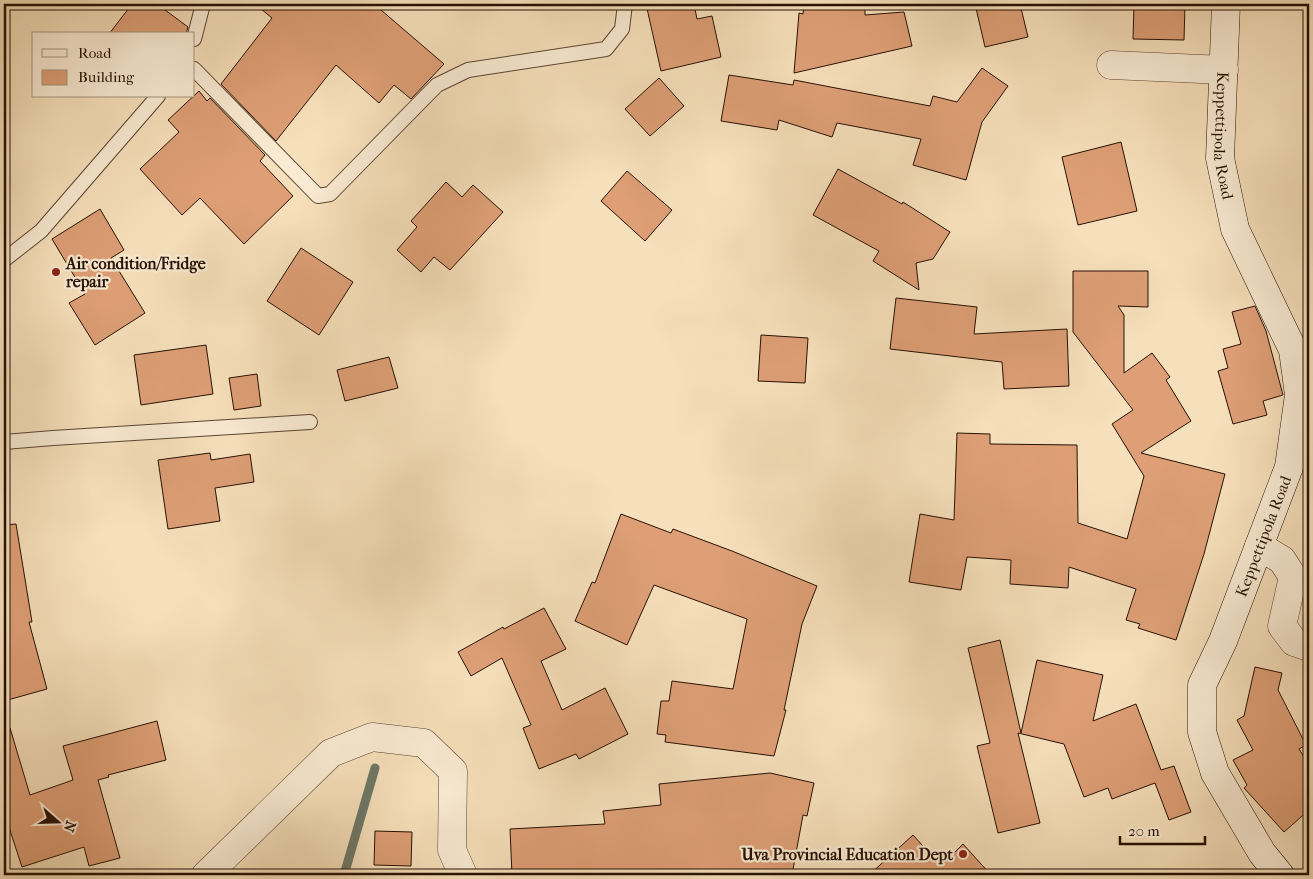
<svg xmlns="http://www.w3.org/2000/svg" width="1313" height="879" font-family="'IM FELL French Canon',serif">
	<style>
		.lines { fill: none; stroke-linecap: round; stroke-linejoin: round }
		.stream { stroke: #6e7868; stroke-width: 9 }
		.building { fill: #de9f76; stroke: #271004 }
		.service-casing { stroke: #5b4432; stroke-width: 16 }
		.minor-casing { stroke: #5b4432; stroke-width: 29 }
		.tertiary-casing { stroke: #5b4432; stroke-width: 29 }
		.secondary-casing { stroke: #271004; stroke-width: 29 }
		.service { stroke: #f9ebd3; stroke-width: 14 }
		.minor { stroke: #f9ebd3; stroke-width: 28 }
		.tertiary { stroke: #f9ebd3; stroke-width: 28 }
		.secondary { stroke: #f9ebd3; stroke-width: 28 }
		.poi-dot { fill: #8f2418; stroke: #f9ebd3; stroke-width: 2 }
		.labels { text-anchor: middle; stroke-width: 4.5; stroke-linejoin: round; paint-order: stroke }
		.street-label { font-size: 16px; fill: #271004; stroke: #f9ebd3 }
		.poi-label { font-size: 16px; font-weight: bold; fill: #271004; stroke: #f9ebd3; text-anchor: start }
	</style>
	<rect width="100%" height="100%" fill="#f6e0bb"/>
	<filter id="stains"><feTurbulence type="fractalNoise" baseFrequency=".004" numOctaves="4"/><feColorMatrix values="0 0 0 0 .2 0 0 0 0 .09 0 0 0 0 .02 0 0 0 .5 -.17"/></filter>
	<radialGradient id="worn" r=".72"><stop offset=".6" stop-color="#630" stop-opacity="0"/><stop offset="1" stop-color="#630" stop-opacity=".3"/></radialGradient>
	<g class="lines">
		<!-- stream -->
		<polyline class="stream" points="344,875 375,768"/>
	</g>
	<!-- building -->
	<g class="building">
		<polygon points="132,4 157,4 188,27 186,34 109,34"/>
		<polygon points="255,4 374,4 444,64 411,99 394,85 379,103 336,65 276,141 221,84 272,18"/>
		<polygon points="646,4 694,4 697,19 712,16 721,57 661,71"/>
		<polygon points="804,4 865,4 865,15 904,12 912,46 794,73 799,13 803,14"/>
		<polygon points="975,4 1020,4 1028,37 985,47"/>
		<polygon points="1134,4 1185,4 1184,40 1133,39"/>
		<polygon points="982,68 1008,86 982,122 966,180 913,165 921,139 837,123 832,137 779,120 777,130 721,121 729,75 793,85 794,80 930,106 933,96 957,102"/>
		<polygon points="659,78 684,106 650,136 625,109"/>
		<polygon points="199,91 207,101 210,98 265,155 260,161 293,196 244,244 200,198 182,215 140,169 179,132 168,120"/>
		<polygon points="1121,142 1137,211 1078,225 1062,157"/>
		<polygon points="838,169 902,204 903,202 950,232 933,259 916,263 919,290 873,261 879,251 813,215"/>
		<polygon points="627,171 672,210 645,241 601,201"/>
		<polygon points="446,182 462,197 473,185 503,212 450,270 434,257 421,272 397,250 417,227 411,221"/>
		<polygon points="100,209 124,250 111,258 145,313 95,345 69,303 85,294 52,239"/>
		<polygon points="301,248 353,282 319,335 267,301"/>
		<polygon points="1073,271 1148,271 1148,307 1118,306 1124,315 1124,373 1152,353 1170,377 1166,380 1191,421 1141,453 1225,474 1204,554 1176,640 1138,628 1140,624 1126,620 1136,589 1069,567 1068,588 1010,584 1011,560 967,557 961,590 909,582 920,514 954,520 957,433 990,434 990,444 1077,445 1078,523 1127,539 1144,476 1112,424 1133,410 1073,332"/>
		<polygon points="896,298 977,307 974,334 1067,329 1069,386 1004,389 1002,362 890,349"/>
		<polygon points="1255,306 1266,331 1283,395 1263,401 1267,415 1233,424 1218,371 1228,368 1223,349 1241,344 1232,312"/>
		<polygon points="761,335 808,338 805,383 758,381"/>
		<polygon points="206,345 213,394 141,405 134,355"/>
		<polygon points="389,357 398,388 345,401 337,370"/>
		<polygon points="257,374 261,406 234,410 229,378"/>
		<polygon points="210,453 211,460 250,454 254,482 215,488 220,521 168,529 158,460"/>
		<polygon points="621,514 671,533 673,529 732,551 817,586 802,624 784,710 786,710 774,756 665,742 666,735 657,734 661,701 669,701 672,681 733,689 747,619 654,585 627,645 575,621 592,582 595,583"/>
		<polygon points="16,524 32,622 29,622 47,689 4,701 4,525"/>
		<polygon points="544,608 566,649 541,661 562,710 605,688 628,734 579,759 576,754 539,769 523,728 531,725 502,658 471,676 458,652 503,627 504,629"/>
		<polygon points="1000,640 1021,733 1037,660 1103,675 1093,721 1136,704 1161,770 1174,766 1191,812 1169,820 1155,783 1112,799 1108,788 1084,797 1064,744 1018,733 1040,823 998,833 977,746 990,743 968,648"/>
		<polygon points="1255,667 1282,673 1278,690 1306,745 1299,749 1309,765 1309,810 1284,832 1244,788 1247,785 1233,760 1253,750 1237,720 1244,716"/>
		<polygon points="157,721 166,760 108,775 109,777 98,780 120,858 89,866 84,847 22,867 4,812 4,728 10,728 30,795 73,780 63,746"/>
		<polygon points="770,773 814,783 807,816 803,815 792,875 512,875 510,829 605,824 603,811 661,805 659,784"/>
		<polygon points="375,831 412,832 411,866 374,865"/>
		<polygon points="913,835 941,866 963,844 991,875 869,875"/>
	</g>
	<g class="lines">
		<defs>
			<g id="service">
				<polyline points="194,39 203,4"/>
				<polyline points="194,69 318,196 330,194 437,85 468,70 606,49 622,29 625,4"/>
				<polyline points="4,260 41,231 158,96"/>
				<polyline points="4,442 53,438 310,422"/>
			</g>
			<g id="minor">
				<polyline points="1111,65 1224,70"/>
				<polyline points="1259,546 1282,560 1293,577 1282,626 1294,642 1309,647"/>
			</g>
			<polyline id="tertiary" points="206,875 331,753 372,737 424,743 453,771 452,850 463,875"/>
			<g id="secondary">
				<path id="s1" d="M1226,4L1220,158L1235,229L1293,350L1299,395L1289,467L1223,641L1202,685V732L1215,773L1262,853L1280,875"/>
			</g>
		</defs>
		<!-- service casing -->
		<use href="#service" class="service-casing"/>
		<!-- minor casing -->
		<use href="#minor" class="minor-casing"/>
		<!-- tertiary casing -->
		<use href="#tertiary" class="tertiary-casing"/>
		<!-- secondary casing -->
		<use href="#secondary" class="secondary-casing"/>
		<!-- service -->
		<use href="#service" class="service"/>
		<!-- minor -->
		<use href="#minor" class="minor"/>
		<!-- tertiary -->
		<use href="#tertiary" class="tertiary"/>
		<!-- secondary -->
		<use href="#secondary" class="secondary"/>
	</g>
	<!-- markers -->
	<g class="poi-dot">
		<circle cx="56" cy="272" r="5"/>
		<circle cx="963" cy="854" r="5"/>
	</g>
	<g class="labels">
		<!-- street labels -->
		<g class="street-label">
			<text dy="6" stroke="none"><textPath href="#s1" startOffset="132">Keppettipola Road</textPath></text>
			<text transform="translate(1263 536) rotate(-69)" y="6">Keppettipola Road</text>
		</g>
		<!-- poi labels -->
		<g class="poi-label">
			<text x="66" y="269">Air condition/Fridge<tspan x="66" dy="18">repair</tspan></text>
			<text x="953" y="860" text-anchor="end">Uva Provincial Education Dept</text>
		</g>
	</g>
	<!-- margin -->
	<rect width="1313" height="879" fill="none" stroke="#f6e0bb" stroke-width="20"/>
	<rect x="5" y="5" width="1303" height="869" fill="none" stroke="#271004" stroke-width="2.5"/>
	<rect x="10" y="10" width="1293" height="859" fill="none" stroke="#271004"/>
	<!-- legend -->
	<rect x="32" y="32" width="162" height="65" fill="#f9ebd3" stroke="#a59380"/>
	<rect x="42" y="49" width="25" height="8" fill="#f9ebd3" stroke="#a59380"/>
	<text x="78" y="58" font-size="15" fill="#271004">Road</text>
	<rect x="42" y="70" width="25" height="15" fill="#de9f76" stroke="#a59380"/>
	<text x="78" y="82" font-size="15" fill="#271004">Building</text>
	<!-- north arrow -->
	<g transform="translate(58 822) rotate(110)" stroke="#f9ebd3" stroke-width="4" paint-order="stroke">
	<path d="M0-4L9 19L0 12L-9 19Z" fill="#271004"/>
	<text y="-8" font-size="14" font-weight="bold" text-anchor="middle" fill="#271004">N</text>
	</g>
	<!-- scale -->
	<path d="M1120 836v8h85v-8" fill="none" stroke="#271004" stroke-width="2.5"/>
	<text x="1128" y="836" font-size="15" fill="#271004" stroke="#f9ebd3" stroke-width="4" paint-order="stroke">20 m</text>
	<rect width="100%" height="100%" filter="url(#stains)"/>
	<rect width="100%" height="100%" fill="url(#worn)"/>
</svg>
